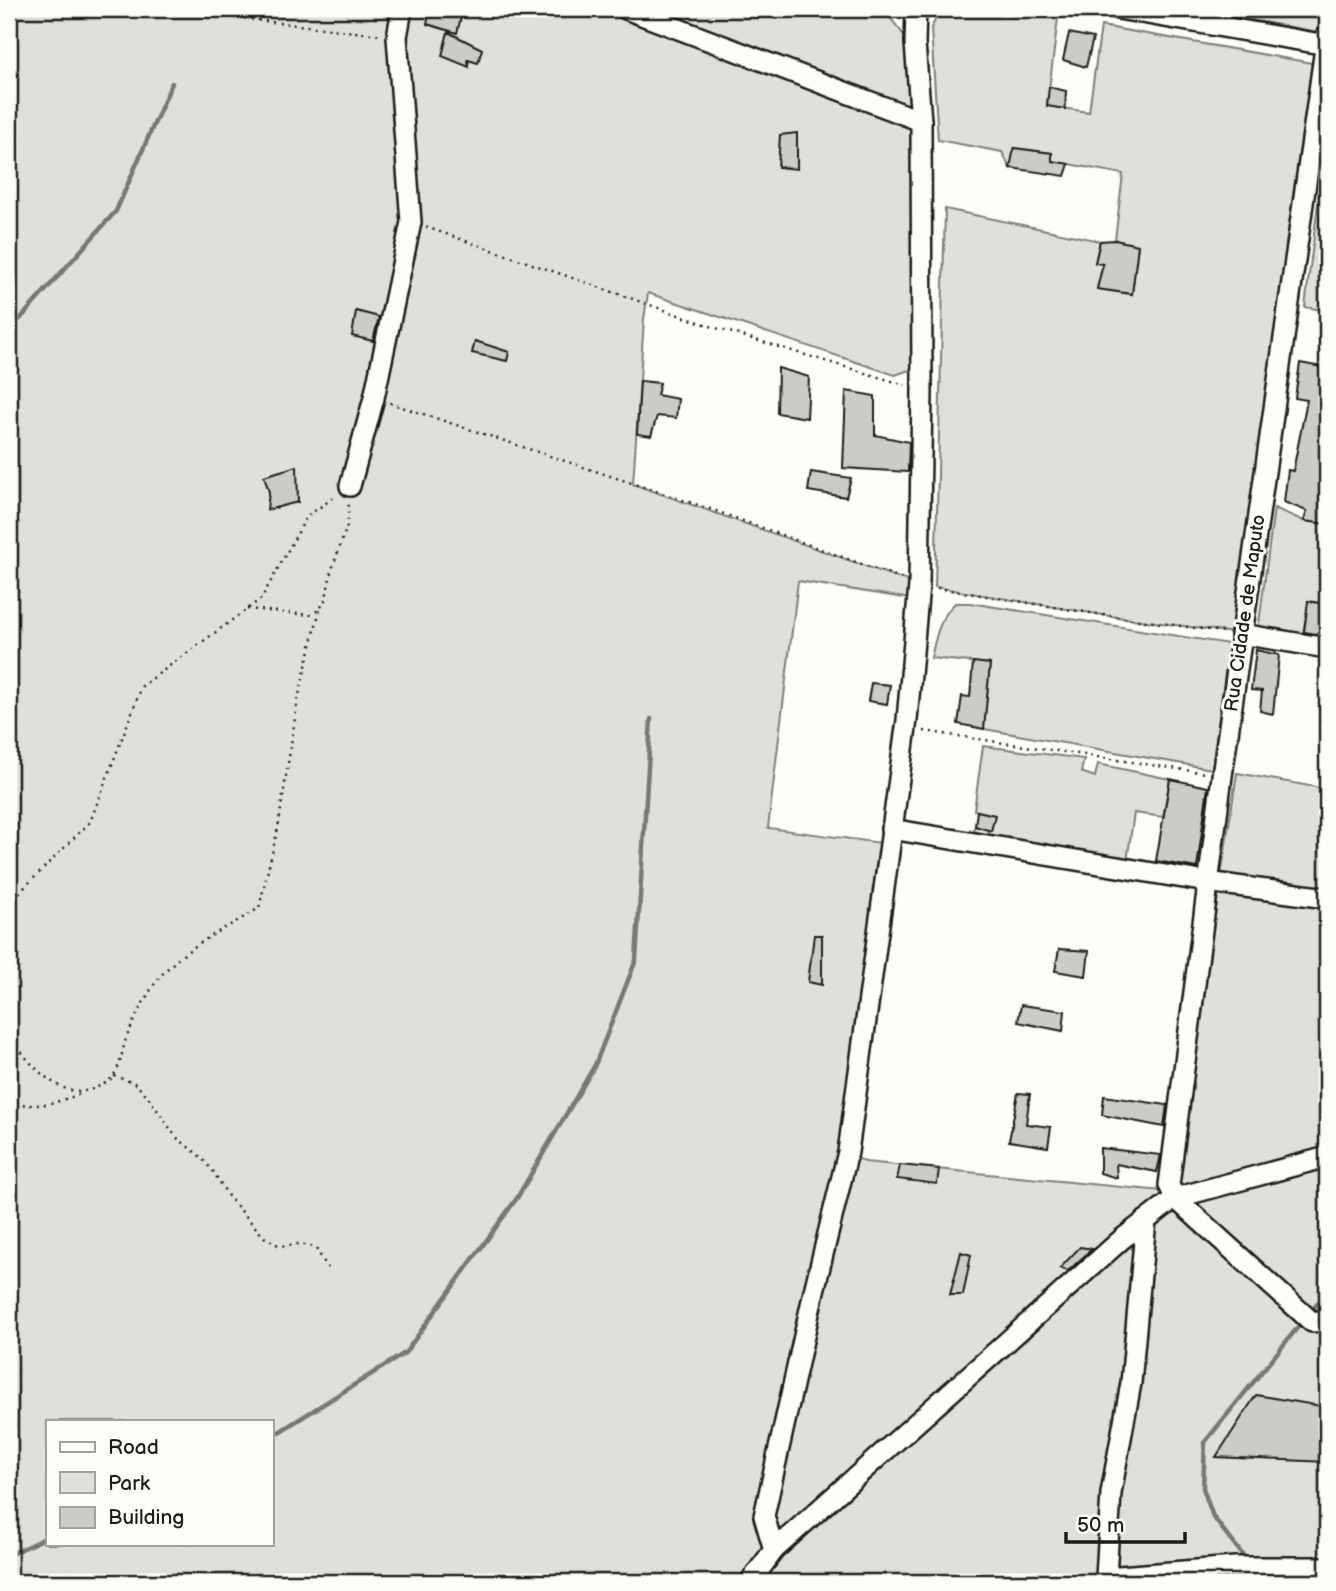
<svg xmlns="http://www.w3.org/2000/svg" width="1336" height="1591" font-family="'Balsamiq Sans',sans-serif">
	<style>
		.green { fill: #e0dfdb; stroke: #7e7e7c; stroke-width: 2; fill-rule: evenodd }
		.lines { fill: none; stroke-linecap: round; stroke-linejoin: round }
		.stream { stroke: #797876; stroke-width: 4.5 }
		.building { fill: #cccbc8; stroke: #1c1c1c; stroke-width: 2 }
		.minor-casing { stroke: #1c1c1c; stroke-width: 24 }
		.path { stroke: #1c1c1c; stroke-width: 2.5; stroke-dasharray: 2 5; stroke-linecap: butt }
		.minor { stroke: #fdfcf7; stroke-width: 19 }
		.labels { text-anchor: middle; stroke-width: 6; stroke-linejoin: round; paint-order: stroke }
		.street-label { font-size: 19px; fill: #1c1c1c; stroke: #fdfcf7 }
	</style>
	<rect width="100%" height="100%" fill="#fdfcf7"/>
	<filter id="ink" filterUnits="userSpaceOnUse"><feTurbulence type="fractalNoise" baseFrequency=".0143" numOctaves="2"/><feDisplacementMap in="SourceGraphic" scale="14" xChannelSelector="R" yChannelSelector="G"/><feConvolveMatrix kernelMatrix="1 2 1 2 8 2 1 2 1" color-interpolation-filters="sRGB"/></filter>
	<g filter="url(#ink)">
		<!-- green -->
		<g class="green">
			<path d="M9,9H883L907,39L916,150V352L910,370L895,375L648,293L644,319L633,484L919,585L917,600L798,581L768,828L889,844L848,1152L865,1162L1172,1192L1237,773L1327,789V1582H9ZM47,1421H271V1544H47Z"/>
			<polygon points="949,9 997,9 1058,18 1047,106 1089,112 1101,26 1312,63 1234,633 1103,615 935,587 945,209 1100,241 1095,263 1103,264 1097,289 1132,294 1138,245 1115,240 1123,174 1052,161 1051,153 1015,148 1010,168 1002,152 938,140 931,28 938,15"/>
			<polygon points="1191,9 1321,9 1318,32"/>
			<polygon points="1327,131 1327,311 1305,307"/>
			<polygon points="1274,508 1304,521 1327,524 1327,640 1322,638 1325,604 1309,601 1301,643 1258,631"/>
			<path d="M955,603H970L1229,644L1212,769L984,729L990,664L931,658C936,636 939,619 955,603Z"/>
			<polygon points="983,746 1084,759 1081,772 1095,777 1098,764 1170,779 1163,817 1134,813 1126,868 969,842 975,826 991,830 994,815 974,810"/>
		</g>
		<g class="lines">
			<!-- stream -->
			<g class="stream">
				<polyline points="9,328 21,318 116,211 172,83"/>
				<polyline points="1310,1313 1327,1292"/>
				<polyline points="271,1437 405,1353 517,1198 595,1065 636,960 651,719"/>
				<polyline points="9,1555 47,1537"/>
				<polyline points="1246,1559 1213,1517 1203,1488 1205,1442 1302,1322"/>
				<polyline points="1256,1572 1264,1582"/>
			</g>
		</g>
		<!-- building -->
		<g class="building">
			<polygon points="430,9 463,9 457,33 427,24"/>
			<polygon points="448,32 482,49 478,63 468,60 469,67 442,56"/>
			<polygon points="1069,33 1093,38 1086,67 1063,60"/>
			<polygon points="1049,87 1066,91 1065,109 1047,106"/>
			<polygon points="797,133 797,169 778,167 780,135"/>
			<polygon points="1014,148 1052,153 1052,161 1069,164 1065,176 1010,168"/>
			<polygon points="1115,240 1138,245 1132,294 1097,289 1103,264 1095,263 1100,241"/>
			<polygon points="356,311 379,317 373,341 352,336"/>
			<polygon points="475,341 509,352 507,361 472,353"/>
			<polygon points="1300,363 1327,368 1327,524 1304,521 1307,511 1284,502 1288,470 1293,471 1307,400 1295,398"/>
			<polygon points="778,368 809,377 807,418 777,413"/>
			<polygon points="640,381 660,383 657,395 678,399 676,418 657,416 651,436 637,434"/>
			<polygon points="846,391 875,396 875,435 909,442 908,472 843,468"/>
			<polygon points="297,466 298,502 267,510 269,492 264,476"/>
			<polygon points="811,472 851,478 846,497 808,491"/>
			<polygon points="1308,601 1325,604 1322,635 1304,632"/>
			<polygon points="1256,650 1279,655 1273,714 1260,711 1262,691 1251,690"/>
			<polygon points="973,662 990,664 984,729 958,724 962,696 970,697"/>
			<polygon points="871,683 890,685 887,704 868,701"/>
			<polygon points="1170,779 1208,787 1197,868 1156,861"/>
			<polygon points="977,811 995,815 991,831 975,826"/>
			<polygon points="814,935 822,935 822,985 808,982"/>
			<polygon points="1059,949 1089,951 1086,976 1055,971"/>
			<polygon points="1021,1005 1065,1011 1063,1031 1018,1022"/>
			<polygon points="1018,1093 1030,1094 1026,1124 1051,1127 1048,1147 1009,1141"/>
			<polygon points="1104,1096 1167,1105 1164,1127 1102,1115"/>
			<polygon points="1100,1148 1161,1155 1157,1172 1116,1164 1117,1178 1100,1173"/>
			<polygon points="900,1165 939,1169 937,1184 897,1179"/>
			<polygon points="1080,1247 1092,1249 1068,1271 1060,1268"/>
			<polygon points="961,1252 971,1255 963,1295 950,1295"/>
			<polygon points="1256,1395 1327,1407 1327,1462 1216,1457"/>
		</g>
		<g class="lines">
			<defs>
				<g id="minor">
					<polyline points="626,9 921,121"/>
					<polyline points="1118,9 1327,45"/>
					<polyline points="1327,34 1222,776 1169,1185 1175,1198 1312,1322 1327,1320"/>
					<polyline points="350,486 374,398 411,222 397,37 402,9"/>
					<polyline points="1241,634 1327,648"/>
					<polyline points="891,829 1207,882 1327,898"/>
					<polyline points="1146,1220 1131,1383 1111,1493 1106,1577 1235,1567 1327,1567"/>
					<polyline points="774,1550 764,1516 814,1291 848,1152 907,720 919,585 922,390 921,121 915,43 916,9"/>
					<polyline points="750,1582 774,1550 1122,1239 1175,1198 1327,1157"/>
				</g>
			</defs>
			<!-- minor casing -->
			<use href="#minor" class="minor-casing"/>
			<!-- path -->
			<g class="path">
				<polyline points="196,9 248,19 380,35"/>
				<polyline points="246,9 248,19"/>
				<polyline points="426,227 716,328 905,385"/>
				<polyline points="390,403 716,511 903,579"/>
				<polyline points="937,588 1103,615 1224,632"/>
				<polyline points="247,609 310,615 320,609 326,598 331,572 347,526 349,503"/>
				<polyline points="924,731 1205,773"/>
				<polyline points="9,903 90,822 142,686 261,599 307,516 336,496"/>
				<path d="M9,1035C27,1061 61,1105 97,1087C103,1085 111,1080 114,1075C121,1064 122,1051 126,1039C134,1020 144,999 156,982C182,947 223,931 259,908L278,828L298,699L320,609"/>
				<polyline points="114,1076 134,1083 146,1094 176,1137 201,1157 213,1171 228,1196 264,1237 280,1246 299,1244 315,1247 329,1270"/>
				<path d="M9,1102C38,1109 55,1103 83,1093"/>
			</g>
			<!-- minor -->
			<use href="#minor" class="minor"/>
		</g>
	</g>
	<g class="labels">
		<!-- street labels -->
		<g class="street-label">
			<text transform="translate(1244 613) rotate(-82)" y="7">Rua Cidade de Maputo</text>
		</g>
	</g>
	<!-- margin -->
	<rect width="1336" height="1591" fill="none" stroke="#fdfcf7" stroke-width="35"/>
	<rect x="18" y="18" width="1301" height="1556" fill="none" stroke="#1c1c1c" stroke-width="2.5" filter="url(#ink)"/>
	<!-- legend -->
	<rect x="46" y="1420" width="228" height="126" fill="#fdfcf7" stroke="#a3a29f" stroke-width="2"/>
	<rect x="60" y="1442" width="35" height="10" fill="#fdfcf7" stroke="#a3a29f" stroke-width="2"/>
	<text x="108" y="1454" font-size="21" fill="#1c1c1c">Road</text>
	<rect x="60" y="1472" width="35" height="21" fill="#e0dfdb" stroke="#a3a29f" stroke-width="2"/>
	<text x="108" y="1490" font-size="21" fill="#1c1c1c">Park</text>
	<rect x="60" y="1507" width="35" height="21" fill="#cccbc8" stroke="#a3a29f" stroke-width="2"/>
	<text x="108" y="1524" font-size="21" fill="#1c1c1c">Building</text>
	<!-- scale -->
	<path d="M1066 1532v10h119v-10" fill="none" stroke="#1c1c1c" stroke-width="3.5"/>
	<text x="1077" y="1532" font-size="21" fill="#1c1c1c" stroke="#fdfcf7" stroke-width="5" paint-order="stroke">50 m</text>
</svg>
